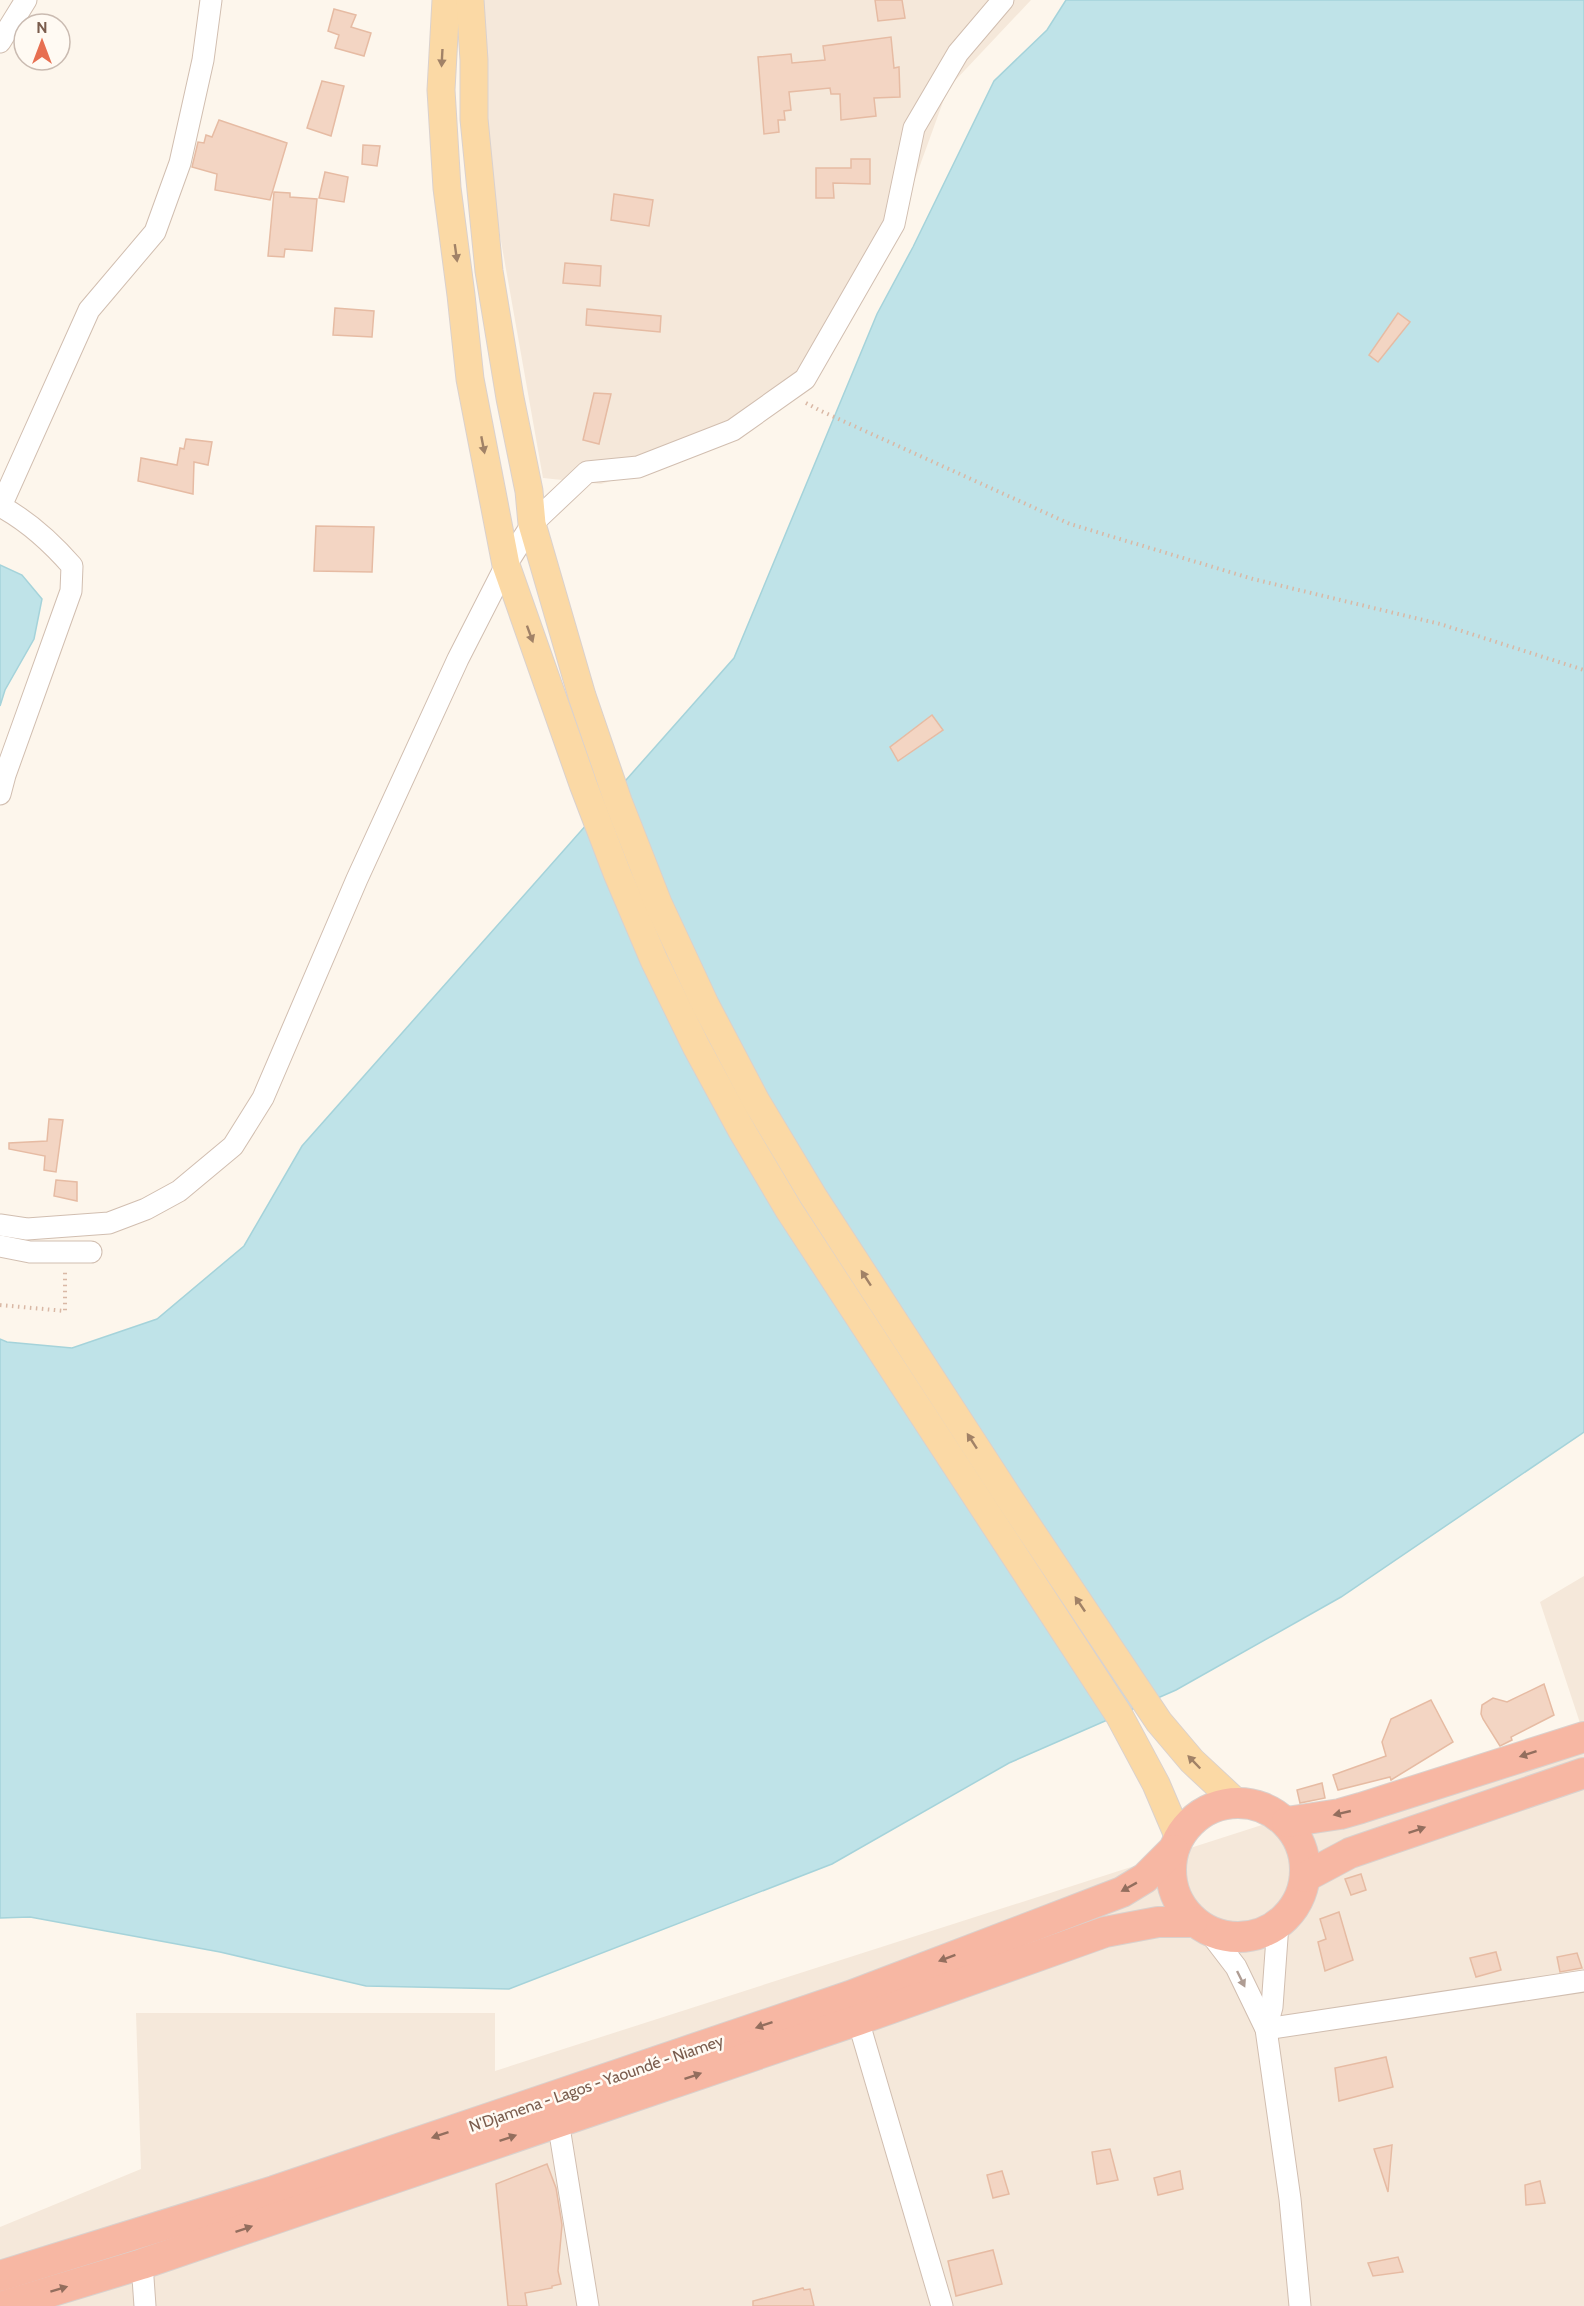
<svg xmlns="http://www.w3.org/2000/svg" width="1584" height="2306" font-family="Cabin,sans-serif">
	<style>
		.residential { fill: #f5e8da }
		.water { fill: #bfe3e8; stroke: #a5d3da; stroke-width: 1.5 }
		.building { fill: #f3d5c3; stroke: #e6bba3; stroke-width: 1.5 }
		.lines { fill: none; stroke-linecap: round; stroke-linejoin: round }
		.minor-casing { stroke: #d1beb0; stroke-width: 23 }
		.major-casing { stroke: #dad1cd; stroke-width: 29 }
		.highway-casing { stroke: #dad1cd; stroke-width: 32 }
		.path { stroke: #d9b8a5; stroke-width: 4; stroke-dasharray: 1.5 4.5; stroke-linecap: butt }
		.minor { stroke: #fff; stroke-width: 21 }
		.major { stroke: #fbd9a5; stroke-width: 27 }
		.highway { stroke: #f7b7a3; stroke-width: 30 }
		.oneway { fill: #a18267 }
		.oneway2 { fill: #936e5e }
		.oneway3 { fill: #af9d94 }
		.labels { text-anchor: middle; stroke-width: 5; stroke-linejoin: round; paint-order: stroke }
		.street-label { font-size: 16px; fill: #7a5c4d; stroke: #fffaf3 }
	</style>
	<rect width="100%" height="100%" fill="#fdf6ec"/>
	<!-- residential -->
	<g class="residential">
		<polygon points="463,0 1031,0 948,88 894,237 836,338 781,410 714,449 601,484 543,478 462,21"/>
		<polygon points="1584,1576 1584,2306 0,2306 0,2227 141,2169 136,2013 495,2013 495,2071 1580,1723 1540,1602"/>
	</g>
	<!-- water -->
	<g class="water">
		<polygon points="1066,0 1584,0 1584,1432 1341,1597 1176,1690 1009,1763 832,1864 509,1989 366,1986 220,1952 30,1917 0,1918 0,1339 7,1342 72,1348 157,1319 244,1246 302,1146 734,658 877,314 913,247 994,81 1047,30"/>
		<polygon points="0,565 22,575 42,599 34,639 5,690 0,706"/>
	</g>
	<!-- building -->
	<g class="building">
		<polygon points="875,0 902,0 905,18 878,21"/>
		<polygon points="334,9 356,15 351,27 371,33 364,56 335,48 339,35 328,31"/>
		<polygon points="891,37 894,68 899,67 900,97 874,98 876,116 841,120 840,94 831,94 830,88 789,92 791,110 784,111 785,120 778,120 779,132 764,134 758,57 791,54 792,63 825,60 823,46"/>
		<polygon points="322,81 344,86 331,136 307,128"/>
		<polygon points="219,120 287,143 270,200 215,190 217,174 192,167 198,142 204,143 206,135 212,137"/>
		<polygon points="363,145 380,146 377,166 362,164"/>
		<polygon points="851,159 870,159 870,184 833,183 834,198 816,198 816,168 851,168"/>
		<polygon points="325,172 348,177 344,202 319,198"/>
		<polygon points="274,192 290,193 290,197 317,199 312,251 285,249 284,257 268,256"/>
		<polygon points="614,194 653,200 649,226 611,220"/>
		<polygon points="565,263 601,266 600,286 563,283"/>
		<polygon points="335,308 374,311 372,337 333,335"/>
		<polygon points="587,309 661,316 660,332 586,325"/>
		<polygon points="1398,313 1410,322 1378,362 1369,355"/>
		<polygon points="594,393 611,394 599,444 583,440"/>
		<polygon points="186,439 212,442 208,465 194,462 193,494 138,481 141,458 177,465 180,448 184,449"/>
		<polygon points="316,526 374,527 372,572 314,571"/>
		<polygon points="932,715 943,730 898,761 890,747"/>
		<polygon points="49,1119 63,1120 56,1172 44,1170 45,1156 9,1149 9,1143 47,1141"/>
		<polygon points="56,1180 77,1182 77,1201 54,1196"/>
		<polygon points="1544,1684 1554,1715 1511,1737 1512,1740 1500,1746 1483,1719 1481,1714 1482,1705 1493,1698 1507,1702"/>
		<polygon points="1431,1700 1453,1742 1391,1780 1390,1777 1338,1790 1333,1775 1386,1756 1382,1742 1391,1719"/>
		<polygon points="1322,1783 1325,1798 1300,1803 1297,1790"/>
		<polygon points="1361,1874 1366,1890 1351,1895 1345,1879"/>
		<polygon points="1339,1912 1353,1960 1325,1971 1318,1942 1326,1939 1320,1919"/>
		<polygon points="1496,1952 1501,1970 1476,1977 1470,1958"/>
		<polygon points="1577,1953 1582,1968 1560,1972 1557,1957"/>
		<polygon points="1386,2057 1393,2087 1339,2101 1335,2068"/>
		<polygon points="1392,2145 1388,2192 1374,2149"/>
		<polygon points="1110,2149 1118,2180 1097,2184 1092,2152"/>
		<polygon points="547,2164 556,2188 562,2225 558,2271 561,2284 552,2286 552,2288 525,2293 527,2306 508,2306 496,2184"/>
		<polygon points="1002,2171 1009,2194 993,2198 987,2175"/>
		<polygon points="1180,2171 1183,2189 1158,2195 1154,2178"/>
		<polygon points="1540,2181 1545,2203 1526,2205 1525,2185"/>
		<polygon points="993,2250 1002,2284 956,2296 948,2261"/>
		<polygon points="1398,2257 1403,2272 1373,2276 1368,2263"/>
		<polygon points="803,2288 804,2290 810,2289 814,2306 753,2306 753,2301"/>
	</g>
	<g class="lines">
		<defs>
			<g id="minor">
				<polyline points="0,42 26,0"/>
				<path d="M0,506C28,521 51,542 72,566L71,591L5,775L0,794"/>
				<polyline points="1,506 89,310 155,232 180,163 203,60 211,0"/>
				<polyline points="0,1225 27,1229 109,1223 146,1209 179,1191 233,1146 263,1098 357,879 458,659 506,565 532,524 587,472 638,467 733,430 805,379 894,224 914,128 958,53 1003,0"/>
				<polyline points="0,1246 30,1252 91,1252"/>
				<polyline points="1210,1933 1236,1967 1266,2029 1290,2199 1300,2306"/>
				<polyline points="858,2020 942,2306"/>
				<polyline points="1266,2029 1584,1981"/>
				<polyline points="1266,2029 1272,2007 1278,1924"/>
				<polyline points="558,2121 588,2306"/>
				<polyline points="142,2264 145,2306"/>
			</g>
			<g id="major">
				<polyline points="446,0 441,90 447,188 461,295 470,379 506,565 583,784 617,873 654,960 696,1046 741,1129 789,1210 1119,1715 1156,1784 1179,1838"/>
				<polyline points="470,0 474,60 474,119 489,271 510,398 529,491 532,524 582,696 618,801 658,903 705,1004 756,1101 813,1196 1009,1498 1159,1722 1192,1761 1236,1802"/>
			</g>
			<g id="highway">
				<circle cx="1238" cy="1870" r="67"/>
				<polyline points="1287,1822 1340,1814 1361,1808 1584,1737"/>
				<polyline points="1305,1877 1350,1853 1584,1773"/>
				<polyline points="0,2276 274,2191 850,1996 1122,1892 1145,1878 1173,1850"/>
				<polyline points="3,2306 142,2264 858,2020 1105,1932 1158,1922 1192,1922"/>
			</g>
		</defs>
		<!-- minor casing -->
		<use href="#minor" class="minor-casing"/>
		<!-- major casing -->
		<use href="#major" class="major-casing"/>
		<!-- highway casing -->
		<use href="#highway" class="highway-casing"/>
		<!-- path -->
		<g class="path">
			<polyline points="806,403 821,411 1070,524 1253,579 1440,624 1584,670"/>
			<polyline points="0,1305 65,1311 65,1269"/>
		</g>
		<!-- minor -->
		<use href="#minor" class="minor"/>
		<!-- major -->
		<use href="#major" class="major"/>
		<!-- highway -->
		<use href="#highway" class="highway"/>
	</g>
	<!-- one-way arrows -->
	<defs><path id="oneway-solid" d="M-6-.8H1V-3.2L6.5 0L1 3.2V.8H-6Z" transform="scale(1.5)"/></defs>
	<g class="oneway">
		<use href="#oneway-solid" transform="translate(442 58) rotate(93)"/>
		<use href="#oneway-solid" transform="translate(456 253) rotate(82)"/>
		<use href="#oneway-solid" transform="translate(483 445) rotate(79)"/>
		<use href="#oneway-solid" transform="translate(530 634) rotate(70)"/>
		<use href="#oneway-solid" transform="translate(866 1278) rotate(-123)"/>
		<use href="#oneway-solid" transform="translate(972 1441) rotate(-123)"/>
		<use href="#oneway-solid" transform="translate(1080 1604) rotate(-124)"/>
		<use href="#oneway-solid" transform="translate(1194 1762) rotate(-134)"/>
	</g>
	<g class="oneway2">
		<use href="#oneway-solid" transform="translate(1528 1754) rotate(162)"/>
		<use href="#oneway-solid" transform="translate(1342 1813) rotate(167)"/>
		<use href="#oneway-solid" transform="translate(1417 1830) rotate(-19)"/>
		<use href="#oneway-solid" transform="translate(1129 1887) rotate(151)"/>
		<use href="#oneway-solid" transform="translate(947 1958) rotate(159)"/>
		<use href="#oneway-solid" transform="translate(764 2025) rotate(161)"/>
		<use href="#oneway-solid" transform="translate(693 2076) rotate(-19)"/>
		<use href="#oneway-solid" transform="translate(440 2135) rotate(161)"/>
		<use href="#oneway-solid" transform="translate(508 2138) rotate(-19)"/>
		<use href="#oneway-solid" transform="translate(244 2229) rotate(-19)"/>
		<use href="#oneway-solid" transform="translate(59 2289) rotate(-17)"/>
	</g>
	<use class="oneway3" href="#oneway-solid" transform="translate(1241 1979) rotate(64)"/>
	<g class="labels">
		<!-- street labels -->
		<g class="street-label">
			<text transform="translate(596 2083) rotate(-19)" y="6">N'Djamena - Lagos - Yaoundé - Niamey</text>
		</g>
	</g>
	<!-- north arrow -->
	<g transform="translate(42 42)"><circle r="28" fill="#fffaf3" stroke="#cabbb1" stroke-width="1.5"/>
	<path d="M0-4.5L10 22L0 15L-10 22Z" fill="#e76f51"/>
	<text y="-9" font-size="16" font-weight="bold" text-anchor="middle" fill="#7a5c4d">N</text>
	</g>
</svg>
